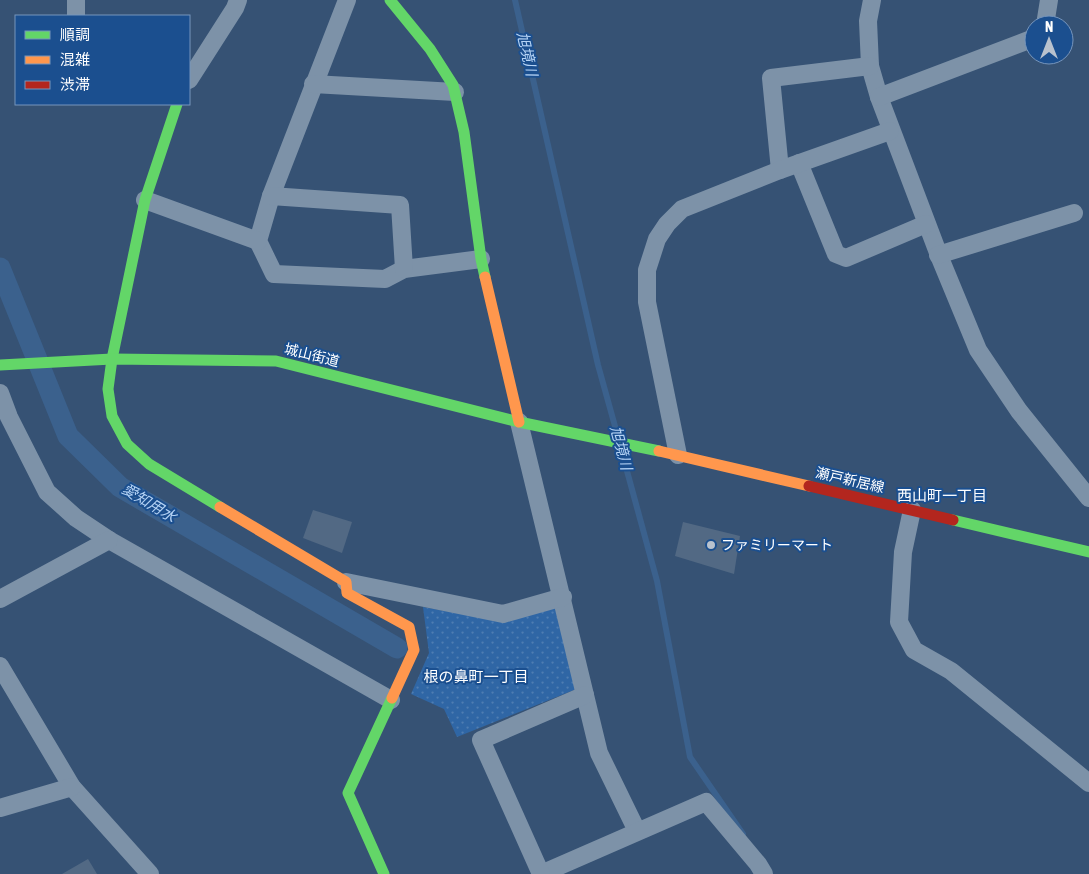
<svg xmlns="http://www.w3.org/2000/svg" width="1089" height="874" font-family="'Asap Condensed','Noto Sans JP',sans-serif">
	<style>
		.park { fill: url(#park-dots) }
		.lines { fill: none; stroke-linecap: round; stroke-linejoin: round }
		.stream { stroke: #3b618d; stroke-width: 6 }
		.canal { stroke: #3b618d; stroke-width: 21 }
		.building { fill: #526984 }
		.street { stroke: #7d92a8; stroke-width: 18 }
		.fast { stroke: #63d668; stroke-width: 11 }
		.slow { stroke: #ff974d; stroke-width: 11 }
		.jam { stroke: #b3261e; stroke-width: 11 }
		.poi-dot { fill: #b9c2ce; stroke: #1b4f8f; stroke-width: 2 }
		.labels { text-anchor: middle; stroke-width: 4; stroke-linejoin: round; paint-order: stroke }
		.street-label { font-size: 14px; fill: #fff; stroke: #1b4f8f }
		.poi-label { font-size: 14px; fill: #fff; stroke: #1b4f8f; text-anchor: start }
		.water-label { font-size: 15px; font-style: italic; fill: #b5d3f5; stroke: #1b4f8f }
		.neighbourhood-label { font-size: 15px; fill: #fff; stroke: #1b4f8f }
	</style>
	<defs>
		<pattern id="park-dots" width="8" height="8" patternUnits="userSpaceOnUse" patternTransform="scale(1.25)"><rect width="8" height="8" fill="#2f66a5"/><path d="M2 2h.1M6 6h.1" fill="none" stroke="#4e7db2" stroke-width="1.8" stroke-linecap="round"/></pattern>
	</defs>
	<rect width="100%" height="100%" fill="#365274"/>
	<!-- park -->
	<polygon class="park" points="557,606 579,688 457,737 444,709 411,694 429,653 423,607 495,620"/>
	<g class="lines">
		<!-- stream -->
		<g class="stream">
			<polyline points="515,0 598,365 618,437"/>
			<polyline points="621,449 657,581 690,757 743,834"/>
		</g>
		<!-- canal -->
		<polyline class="canal" points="0,268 68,436 120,487 397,648"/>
	</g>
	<!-- building -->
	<g class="building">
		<polygon points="313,510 352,522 342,553 303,538"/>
		<polygon points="683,522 740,536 734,574 675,556"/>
		<polygon points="88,859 97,874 62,874"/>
	</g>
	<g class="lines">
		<!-- street -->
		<g class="street">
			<polyline points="76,0 76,16"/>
			<polyline points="347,0 271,196 258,241 274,274 385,279 404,269 481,259"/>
			<polyline points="872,0 868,21 870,66 879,97 940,258 978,350 1019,411 1089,498"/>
			<polyline points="1045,25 1049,0"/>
			<polyline points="189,80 235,8 238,0"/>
			<polyline points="313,84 455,92"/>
			<polyline points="879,97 1034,38"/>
			<polyline points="799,163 836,254 846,258 926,224"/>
			<polyline points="780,170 771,78 870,66"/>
			<polyline points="271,196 400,205 404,269"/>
			<polyline points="145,200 258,241"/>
			<polyline points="938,255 1074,213"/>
			<polyline points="0,393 9,417 47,492 76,518 109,540 391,700"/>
			<polyline points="519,422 599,753 637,831"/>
			<polyline points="678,455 647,302 647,270 657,239 667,224 682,209 780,170 890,131"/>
			<polyline points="912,510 903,552 899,622 914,650 951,671 1089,783"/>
			<polyline points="346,582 503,614 563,597"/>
			<polyline points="0,599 109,540"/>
			<polyline points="0,666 72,787 150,874"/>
			<polyline points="0,808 72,787"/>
			<polyline points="541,874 706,802 758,864 764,874"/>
			<polyline points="541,874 481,740 585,695"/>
		</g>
		<!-- fast -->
		<g class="fast">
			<polyline points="390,0 430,49 453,85 464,132 481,259 485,277"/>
			<polyline points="177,104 145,200 112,359 108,389 112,416 127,444 149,464 220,507"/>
			<polyline points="0,365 112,359 276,361 519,422 659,451"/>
			<polyline points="953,520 1089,552"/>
			<polyline points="384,874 348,793 392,698"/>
		</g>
		<!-- slow -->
		<g class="slow">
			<polyline points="485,277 519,422"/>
			<polyline points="659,451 809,486"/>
			<polyline points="220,507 346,582 347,593 409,627 414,650 392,698"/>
		</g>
		<!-- jam -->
		<polyline class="jam" points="809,486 953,520"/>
	</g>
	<!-- markers -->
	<circle class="poi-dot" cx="711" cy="545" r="5"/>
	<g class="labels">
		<!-- street labels -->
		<g class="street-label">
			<text transform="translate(312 355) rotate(14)" y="5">城山街道</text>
			<text transform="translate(850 480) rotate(13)" y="5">瀬戸新居線</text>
		</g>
		<!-- poi labels -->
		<g class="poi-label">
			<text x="721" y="550">ファミリーマート</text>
		</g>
		<!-- water labels -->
		<g class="water-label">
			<text transform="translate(527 54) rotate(77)" y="5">旭境川</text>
			<text transform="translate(621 448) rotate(75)" y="5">旭境川</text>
			<text transform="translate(149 503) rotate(31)" y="5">愛知用水</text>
		</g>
		<!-- neighbourhood labels -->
		<g class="neighbourhood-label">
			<text x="942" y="501">西山町一丁目</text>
			<text x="476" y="682">根の鼻町一丁目</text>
		</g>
	</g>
	<!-- legend -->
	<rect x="15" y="15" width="175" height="90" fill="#1b4f8f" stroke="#7695bc"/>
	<rect x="25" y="31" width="25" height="8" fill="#63d668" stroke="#7695bc"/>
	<text x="60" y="40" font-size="15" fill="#ffffff">順調</text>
	<rect x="25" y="56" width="25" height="8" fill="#ff974d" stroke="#7695bc"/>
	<text x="60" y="65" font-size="15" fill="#ffffff">混雑</text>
	<rect x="25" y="81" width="25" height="8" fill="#b3261e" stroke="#7695bc"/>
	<text x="60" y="90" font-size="15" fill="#ffffff">渋滞</text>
	<!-- north arrow -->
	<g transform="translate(1049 40)"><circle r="24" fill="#1b4f8f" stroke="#7695bc"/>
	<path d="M0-4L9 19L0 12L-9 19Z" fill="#b9c2ce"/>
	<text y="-8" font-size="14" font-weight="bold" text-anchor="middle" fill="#ffffff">N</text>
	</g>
</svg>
